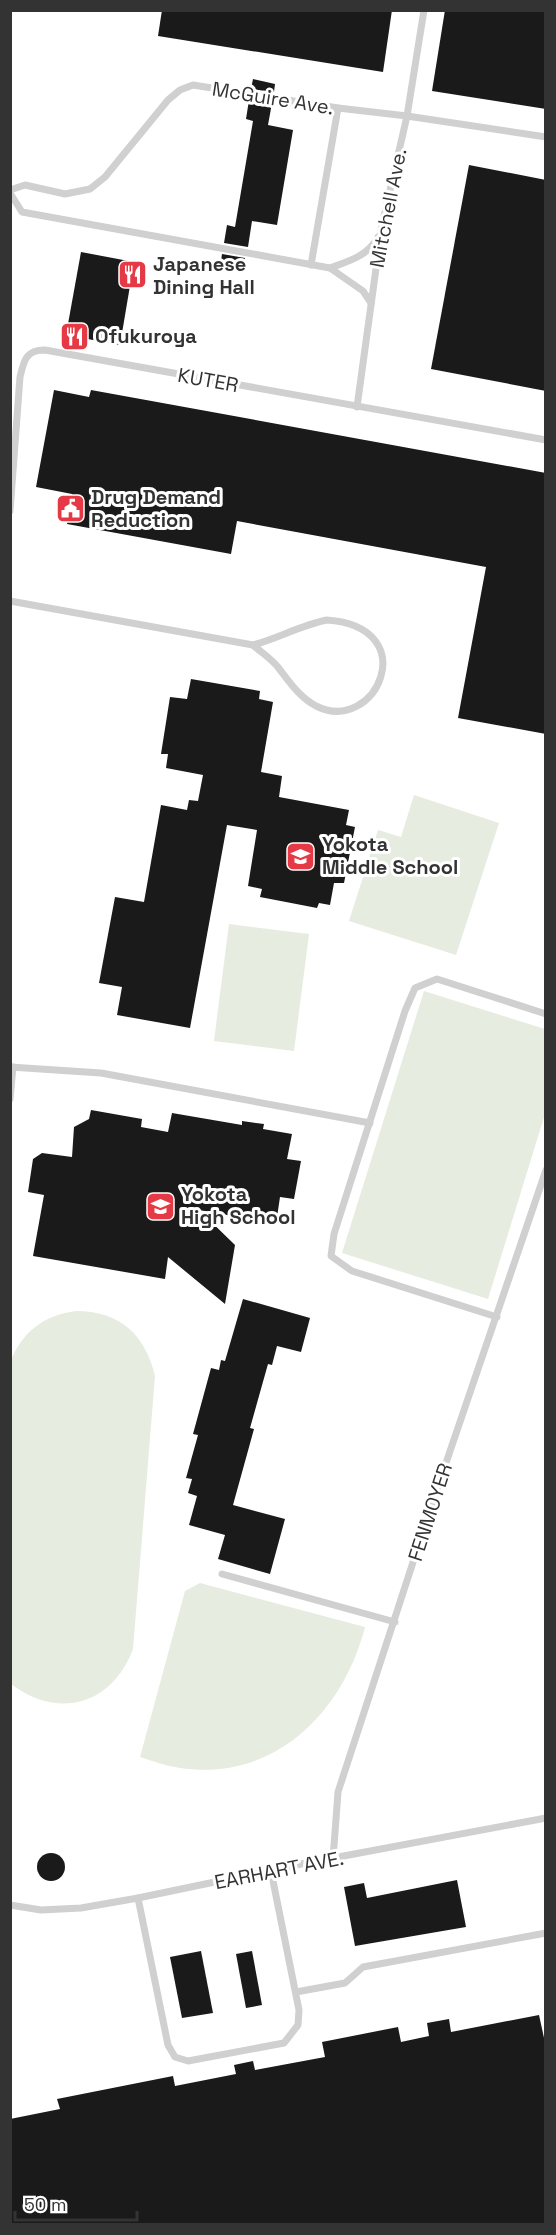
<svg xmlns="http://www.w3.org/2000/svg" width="556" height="2235" font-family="'Space Grotesk',sans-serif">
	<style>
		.green { fill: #e6ecdf }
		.building { fill: #1a1a1a }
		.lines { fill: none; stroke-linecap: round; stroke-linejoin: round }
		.service { stroke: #d0d0d0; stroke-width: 7 }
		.labels { text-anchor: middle; stroke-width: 6; stroke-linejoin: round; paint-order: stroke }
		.street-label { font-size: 20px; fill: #333; stroke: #fff }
		.poi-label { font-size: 20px; font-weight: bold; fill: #333; stroke: #fff; text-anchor: start }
	</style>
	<rect width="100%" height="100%" fill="#fff"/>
	<!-- green -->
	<g class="green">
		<polygon points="414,795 499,823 456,955 349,921 378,830 401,837"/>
		<polygon points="229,924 309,934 294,1051 214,1041"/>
		<polygon points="424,991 545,1029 545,1114 488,1299 342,1253"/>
		<path d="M76,1311C119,1311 145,1334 155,1376L133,1649C112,1705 58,1720 11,1684V1360C23,1331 45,1315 76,1311Z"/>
		<path d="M200,1583L365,1627C343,1713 274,1782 180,1768C166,1766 153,1761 140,1757L185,1591Z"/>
	</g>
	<!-- building -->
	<g class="building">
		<polygon points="162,10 392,10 383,72 158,36"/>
		<polygon points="445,10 546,10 546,109 432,91"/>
		<polygon points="253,79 275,84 274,92 251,89"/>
		<polygon points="249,100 272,103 268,125 293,130 277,225 252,221 248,247 224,243 227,225 235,227 253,121 246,119"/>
		<polygon points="469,165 546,180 546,391 431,369"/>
		<polygon points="81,252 134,262 120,345 66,335"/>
		<polygon points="222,254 245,258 243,271 220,268"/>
		<polygon points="54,390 89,397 91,390 546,473 546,734 458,718 486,567 237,521 231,554 67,524 72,494 36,487"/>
		<polygon points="191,679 260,691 259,699 273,702 261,772 282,776 279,797 349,810 346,825 355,827 344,883 334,883 330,905 319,903 317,908 260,897 262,889 248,886 257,830 227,825 190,1028 117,1015 122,987 99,983 115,897 144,902 161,805 187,810 189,800 198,801 203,775 166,768 168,754 161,754 170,697 187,699"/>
		<polygon points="91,1110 142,1119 141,1127 168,1132 172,1113 242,1125 242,1121 264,1124 263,1129 292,1134 287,1159 301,1161 294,1199 280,1197 276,1224 199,1210 235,1245 225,1304 168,1257 165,1279 33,1256 44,1195 28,1192 33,1159 42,1153 72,1157 74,1127 89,1119"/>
		<polygon points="243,1299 310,1318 301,1352 277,1346 272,1365 268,1364 250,1428 254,1429 233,1505 285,1519 270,1574 218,1559 225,1535 189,1525 197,1496 188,1493 192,1479 186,1478 198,1435 193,1434 211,1368 219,1370 221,1360 225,1361"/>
		<circle cx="51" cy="1867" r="14"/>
		<polygon points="457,1880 466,1927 355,1946 344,1887 364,1883 367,1898"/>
		<polygon points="201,1951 213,2013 182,2018 170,1957"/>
		<polygon points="252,1951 262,2005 246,2008 236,1954"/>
		<polygon points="539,2015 546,2047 546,2224 10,2224 10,2119 60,2109 57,2099 173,2076 175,2086 236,2074 234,2065 253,2061 255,2070 325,2057 322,2042 398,2027 401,2042 429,2036 427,2023 449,2019 451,2032"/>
	</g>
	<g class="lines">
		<!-- service -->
		<g class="service">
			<polyline points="10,190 25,185 65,194 90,189 105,177 168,100 180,90 193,85 338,108 407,116 546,137"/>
			<polyline points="10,193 22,212 330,268 363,291 371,303"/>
			<polyline points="311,265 338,108"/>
			<path d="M330,268C349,261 368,256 378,237"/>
			<polyline points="357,407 382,225 407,116 424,10"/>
			<path d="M10,511L20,377C24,360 26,350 45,350L546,440"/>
			<polyline points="10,601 253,645"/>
			<path d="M327,620C425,627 376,736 316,706C299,697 289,681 277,666C270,658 261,652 253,645C279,638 301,625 327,620Z"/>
			<polyline points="10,1067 101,1073 370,1123"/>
			<polyline points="10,1099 13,1067"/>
			<polyline points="497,1317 352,1271 331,1256 334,1234 405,1011 415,988 437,979 546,1014"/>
			<polyline points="222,1574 395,1622"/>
			<polyline points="333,1859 338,1792 433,1501 546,1170"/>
			<polyline points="138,1898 168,2045 175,2057 188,2061 284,2043 298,2025 299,2010 271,1871"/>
			<polyline points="10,1905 41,1910 81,1908 138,1898 301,1864 546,1818"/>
			<polyline points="296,1992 345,1983 363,1967 546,1933"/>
		</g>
	</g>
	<!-- icons -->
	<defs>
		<symbol id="restaurant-square" viewBox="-11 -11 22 22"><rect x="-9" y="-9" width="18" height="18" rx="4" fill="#e63946" stroke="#fff"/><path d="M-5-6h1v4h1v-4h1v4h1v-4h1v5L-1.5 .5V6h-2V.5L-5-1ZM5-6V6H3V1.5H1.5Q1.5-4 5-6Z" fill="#fff"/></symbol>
		<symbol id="civic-square" viewBox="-11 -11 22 22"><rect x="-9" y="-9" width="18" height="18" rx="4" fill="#e63946" stroke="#fff"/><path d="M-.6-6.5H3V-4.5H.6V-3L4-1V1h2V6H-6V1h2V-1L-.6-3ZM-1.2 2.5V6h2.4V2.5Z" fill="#fff"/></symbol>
		<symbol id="school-square" viewBox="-11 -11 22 22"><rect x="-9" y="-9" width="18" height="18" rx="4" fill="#e63946" stroke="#fff"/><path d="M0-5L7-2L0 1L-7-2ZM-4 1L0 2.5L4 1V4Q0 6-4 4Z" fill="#fff"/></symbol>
	</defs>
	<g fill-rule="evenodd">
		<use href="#restaurant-square" x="116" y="258" width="33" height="33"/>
		<use href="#restaurant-square" x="58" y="320" width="33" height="33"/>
		<use href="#civic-square" x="54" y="492" width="33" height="33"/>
		<use href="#school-square" x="284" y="840" width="33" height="33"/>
		<use href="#school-square" x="144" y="1190" width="33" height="33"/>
	</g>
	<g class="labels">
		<!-- street labels -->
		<g class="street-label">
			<text transform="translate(273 98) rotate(9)" y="7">McGuire Ave.</text>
			<text transform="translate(388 208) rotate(-79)" y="7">Mitchell Ave.</text>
			<text transform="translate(208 380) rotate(10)" y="7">KUTER</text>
			<text transform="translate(430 1512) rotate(-72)" y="7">FENMOYER</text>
			<text transform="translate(279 1870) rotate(-11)" y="7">EARHART AVE.</text>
		</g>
		<!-- poi labels -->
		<g class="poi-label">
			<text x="153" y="271">Japanese<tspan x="153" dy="23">Dining Hall</tspan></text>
			<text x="95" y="343">Ofukuroya</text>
			<text x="91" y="504">Drug Demand<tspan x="91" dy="23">Reduction</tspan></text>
			<text x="322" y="851">Yokota<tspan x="322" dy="23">Middle School</tspan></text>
			<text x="181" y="1201">Yokota<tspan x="181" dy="23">High School</tspan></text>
		</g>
	</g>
	<!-- border -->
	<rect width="556" height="2235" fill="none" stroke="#333333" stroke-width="24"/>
	<!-- scale -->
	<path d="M15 2211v9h122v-9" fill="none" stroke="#333333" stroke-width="3"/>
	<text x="24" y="2211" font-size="18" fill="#333333" stroke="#ffffff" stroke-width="4.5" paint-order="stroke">50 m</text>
</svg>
